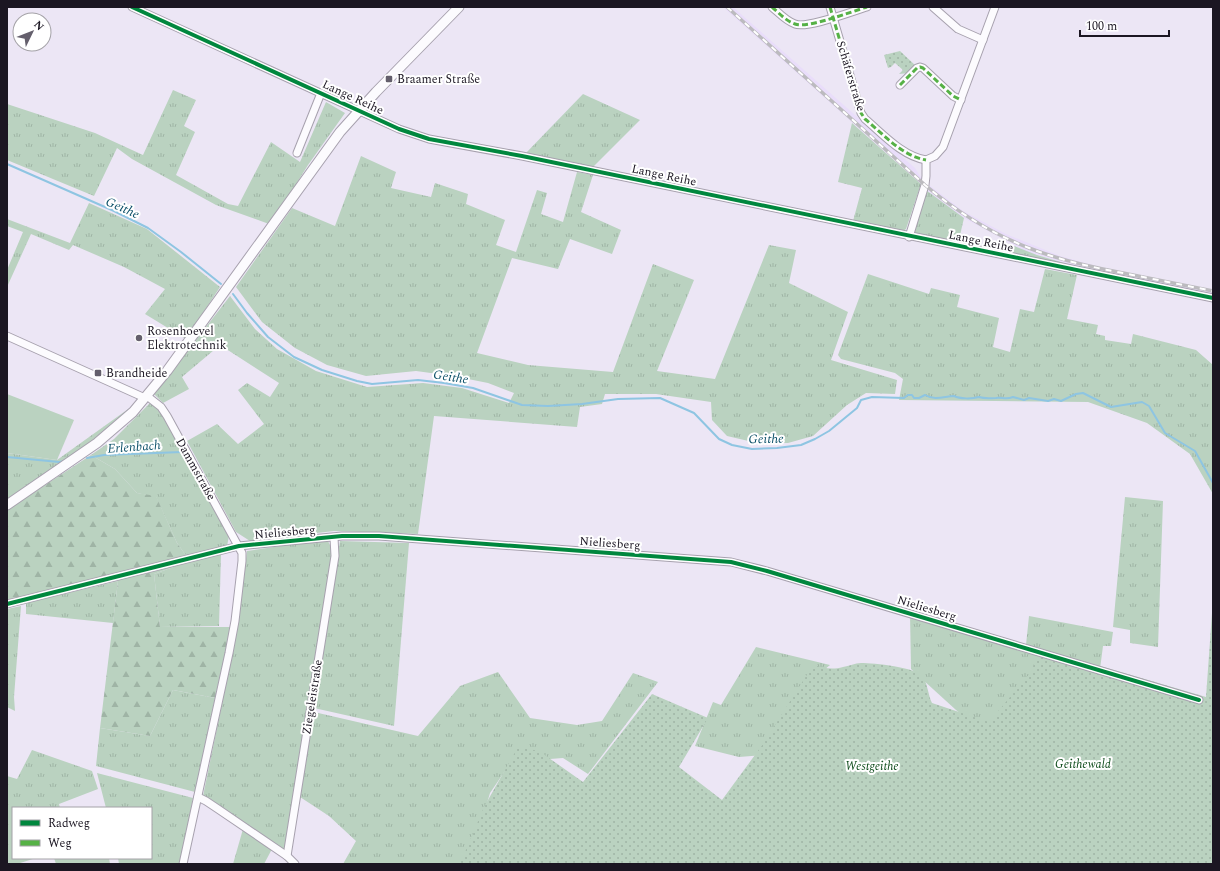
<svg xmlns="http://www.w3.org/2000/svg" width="1220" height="871" font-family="Spectral,serif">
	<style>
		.built { fill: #e9ddfa }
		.grass { fill: url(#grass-tufts) }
		.forest { fill: url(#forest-firs) }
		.park { fill: url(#park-dots) }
		.garden { fill: #bad2c0 }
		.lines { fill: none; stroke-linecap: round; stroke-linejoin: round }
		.stream { stroke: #8ec5e2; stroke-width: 2 }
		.minor-casing { stroke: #a7a1ae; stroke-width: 9 }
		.tertiary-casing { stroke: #a7a1ae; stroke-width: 11 }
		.minor { stroke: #fcfbfe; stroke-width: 7 }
		.tertiary { stroke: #fcfbfe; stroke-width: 9 }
		.rail-casing { stroke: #bcbbbf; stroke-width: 3.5 }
		.rail { stroke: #fff; stroke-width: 2; stroke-dasharray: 6; stroke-linecap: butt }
		.quiet { stroke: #55b145; stroke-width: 3; stroke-dasharray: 6 3; stroke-linecap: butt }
		.cycleway-casing { stroke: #fff; stroke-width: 6 }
		.cycleway { stroke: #00873e; stroke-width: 4 }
		.poi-dot { fill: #645f6c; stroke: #fff; stroke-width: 1.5 }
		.labels { text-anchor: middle; stroke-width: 4; stroke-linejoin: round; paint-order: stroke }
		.street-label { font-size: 12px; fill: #1b1622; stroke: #fff }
		.poi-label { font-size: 12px; fill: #1b1622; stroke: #fff; text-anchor: start }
		.park-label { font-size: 12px; font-style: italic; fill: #0e4c1b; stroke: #fff }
		.water-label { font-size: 13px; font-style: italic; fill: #0c5069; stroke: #fff }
	</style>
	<defs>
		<pattern id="grass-tufts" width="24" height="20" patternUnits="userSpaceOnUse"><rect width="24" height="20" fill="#bad2c0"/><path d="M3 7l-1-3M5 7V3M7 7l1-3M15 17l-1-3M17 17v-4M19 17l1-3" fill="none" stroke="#9fb4a5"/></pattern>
		<pattern id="forest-firs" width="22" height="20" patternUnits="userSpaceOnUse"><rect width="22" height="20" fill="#bad2c0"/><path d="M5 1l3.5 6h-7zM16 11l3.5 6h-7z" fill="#9fb4a5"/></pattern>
		<pattern id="park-dots" width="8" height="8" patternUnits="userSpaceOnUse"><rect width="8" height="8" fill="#bad2c0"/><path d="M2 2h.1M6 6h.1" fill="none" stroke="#9fb4a5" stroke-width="1.8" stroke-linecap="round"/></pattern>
	</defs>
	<rect width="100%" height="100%" fill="#ece6f5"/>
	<!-- built -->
	<g class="built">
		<polygon points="723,7 733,7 915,168 922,179 921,184"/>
		<polygon points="929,185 963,211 1006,234 1060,256 1100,267 1213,290 1213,296 1084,269 1025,251 964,218 926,190"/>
	</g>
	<!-- grass -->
	<g class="grass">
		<polygon points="173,90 196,100 184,126 195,132 176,175 228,204 238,206 271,142 300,162 326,102 345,113 308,165 275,218 269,224 216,205 132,159 117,148 94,196 7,160 7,104 95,133 143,155"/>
		<polygon points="583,94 640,120 593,167 525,154"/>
		<polygon points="852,123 921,184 906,229 903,231 853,221 862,188 838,182"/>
		<polygon points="361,156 396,172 391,188 431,197 435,183 468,194 466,204 505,220 496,245 516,252 537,190 547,193 541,214 563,222 577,172 593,175 581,212 621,230 612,254 570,239 558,269 512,258 477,353 528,365 613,372 653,264 694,280 657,371 715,379 769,245 796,250 789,283 848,312 831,360 897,380 895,394 866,393 847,405 813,436 788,443 757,443 727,436 712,420 711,402 656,394 605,394 602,404 580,407 577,427 434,416 418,534 334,531 250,541 236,532 187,441 217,424 238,444 264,424 238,390 247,383 270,397 279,383 220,345 182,377 189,389 163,403 154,394 230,296 255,329 277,349 316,371 367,387 423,383 462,388 509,403 514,393 488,383 453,376 416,371 366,376 327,365 295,348 262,322 236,287 292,208 335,226"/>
		<polygon points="926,190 964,218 958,244 916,235 914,232"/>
		<polygon points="89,203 147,229 220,287 186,339 145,314 165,289 124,267 73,245 69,250 31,234 7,287 7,270 23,232 7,226 7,219 70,243"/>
		<polygon points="1014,246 1037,255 1084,269 1012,255"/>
		<polygon points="1045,269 1077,275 1067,319 1098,325 1096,334 1105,336 1105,340 1131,344 1133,334 1196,350 1213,365 1213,494 1190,454 1147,423 1088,402 899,400 903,379 895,373 841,359 838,355 868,274 929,294 931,288 960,295 957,307 999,318 993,347 1010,352 1020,309 1034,312"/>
		<polygon points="150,403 156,407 165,419 229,536 227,546 187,557 177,543 156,497 137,493 115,469 91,455 114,439"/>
		<polygon points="131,407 133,407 116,425 7,500 7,453 57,460"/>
		<polygon points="1125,497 1163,501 1158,647 1130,643 1130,630 1113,627"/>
		<polygon points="320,540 328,541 333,551 285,852 203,796 238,626 247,551"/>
		<polygon points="340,541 409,543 394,726 314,708"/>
		<polygon points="221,554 219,626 160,627 154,574 190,561"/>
		<polygon points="118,581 113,623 26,614 26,603"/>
		<polygon points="21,606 14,697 15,711 7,707 7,609"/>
		<polygon points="910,613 1043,653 1016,701 982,731 956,710 911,669"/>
		<polygon points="1029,616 1113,632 1111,646 1103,646 1100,669 1026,645"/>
		<polygon points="756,647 830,665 818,675 764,755 739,757 695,746 713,702 721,705"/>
		<polygon points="498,672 530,718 577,725 602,721 633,673 658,682 588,774 563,758 511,762 490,793 481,823 464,864 343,864 356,841 329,816 300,797 314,712 418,736 460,686"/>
		<polygon points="173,690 215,698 195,792 96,766 100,728 150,736"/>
		<polygon points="32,750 92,771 98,789 59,804 60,808 13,808 13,858 36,858 17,864 7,864 7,776 17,779"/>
		<polygon points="97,773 193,798 180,864 119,864 118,858 151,858 151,808 106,808"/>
		<polygon points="243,829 272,849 264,864 233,864"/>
		<polygon points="54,858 109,858 110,864 56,864"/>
	</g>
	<!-- forest -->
	<polygon class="forest" points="91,455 115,469 137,493 156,496 177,543 190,561 154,574 160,627 231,627 215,698 173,690 150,736 100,728 118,581 7,605 7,510"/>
	<!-- park -->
	<g class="park">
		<polygon points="900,51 916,66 909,73 899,74 903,70 895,63 891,67 888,68 884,55"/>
		<path d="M1213,599V864H460L484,807L518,747L539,751L583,782L652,694L708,718L679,767L722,800L763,744L813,665C824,668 832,670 843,667C849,666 855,663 861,663C874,663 916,667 923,677C928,685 928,695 932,703L989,722L1031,672L1039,648L1206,697Z"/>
	</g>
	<!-- garden -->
	<polygon class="garden" points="7,394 74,420 57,460 7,453"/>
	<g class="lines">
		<!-- stream -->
		<g class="stream">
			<polyline points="7,164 114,211 148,228 181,252 221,284"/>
			<path d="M233,294L247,313L268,337L294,357L322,370L357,381L372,384L418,380L444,383L473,388L522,405L548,406L582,404L618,399L660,398L694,413L719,439L732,445L752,449L777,448L801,445L815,439L829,431L857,408L861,400L872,397L904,398L908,395H912L914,398H919L925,395C935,401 945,396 954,396C960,399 972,399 979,397C985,399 990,398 996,398C1002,397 1006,400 1013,397L1024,400L1029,398L1048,401L1054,399L1061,401L1076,394L1083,393L1111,407L1142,402L1149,406L1165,433L1195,451L1213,483"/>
			<polyline points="7,457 59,462 65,461"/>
			<polyline points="87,458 104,455 182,452"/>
		</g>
		<defs>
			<g id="minor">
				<polyline points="132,7 399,129 429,139 522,156 1213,298"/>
				<path d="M772,7C779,13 786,21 795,24C807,29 853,11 867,7"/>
				<path d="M830,7L861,113L865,119C883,134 902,156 926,160"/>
				<polyline points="933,7 958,29 983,40"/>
				<polyline points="900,85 917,68 920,67 923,68 953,96 961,100"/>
				<polyline points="297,153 321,93"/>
				<polyline points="909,237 925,185 926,176 926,160 935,156 943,147 995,7"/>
				<polyline points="7,336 145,398"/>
				<polyline points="147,396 161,407 167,416 242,553 242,561 235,621 229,653 183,864"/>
				<polyline points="7,604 239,546 342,536 379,536 731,562 767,571 1199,700"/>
				<polyline points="198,797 206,801 218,809 287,856 295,864"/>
				<polyline points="287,856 335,556 334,538"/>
			</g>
			<polyline id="tertiary" points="7,505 97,443 133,412 167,371 340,132 376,92 459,7"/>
		</defs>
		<!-- minor casing -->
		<use href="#minor" class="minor-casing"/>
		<!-- tertiary casing -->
		<use href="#tertiary" class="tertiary-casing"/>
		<!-- minor -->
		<use href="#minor" class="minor"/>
		<!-- tertiary -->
		<use href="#tertiary" class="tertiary"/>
		<defs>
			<path id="rail" d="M727,7L925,185C956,211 990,233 1029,248C1059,260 1091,267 1123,273C1153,279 1183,285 1213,291"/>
		</defs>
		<!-- rail casing -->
		<use href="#rail" class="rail-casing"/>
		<!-- rail -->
		<use href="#rail" class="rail"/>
		<!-- quiet -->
		<g class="quiet">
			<path d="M772,7C779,13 786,21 795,24C807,29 853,11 867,7"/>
			<path d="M830,7L861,113L865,119C883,134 902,156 926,160"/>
			<polyline points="900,85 917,68 920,67 923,68 953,96 961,100"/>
		</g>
		<defs>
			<g id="cycleway">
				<polyline points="132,7 399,129 429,139 522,156 1213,298"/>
				<polyline points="7,604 239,546 342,536 379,536 731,562 767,571 1199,700"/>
			</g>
		</defs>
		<!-- cycleway casing -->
		<use href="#cycleway" class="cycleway-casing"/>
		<!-- cycleway -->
		<use href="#cycleway" class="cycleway"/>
	</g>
	<!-- markers -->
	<g class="poi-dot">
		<rect x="385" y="75" width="8" height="8" rx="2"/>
		<circle cx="139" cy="338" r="4"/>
		<rect x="94" y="369" width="8" height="8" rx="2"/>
	</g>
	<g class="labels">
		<!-- street labels -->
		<g class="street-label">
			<text transform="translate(851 76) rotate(73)" y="4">Schäferstraße</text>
			<text transform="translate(353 97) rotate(25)" y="4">Lange Reihe</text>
			<text transform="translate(664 175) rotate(12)" y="4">Lange Reihe</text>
			<text transform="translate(981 241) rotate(12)" y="4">Lange Reihe</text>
			<text transform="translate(196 469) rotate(61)" y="4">Dammstraße</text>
			<text transform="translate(285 532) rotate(-5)" y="4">Nieliesberg</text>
			<text transform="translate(610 543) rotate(4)" y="4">Nieliesberg</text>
			<text transform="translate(927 608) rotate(17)" y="4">Nieliesberg</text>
			<text transform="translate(312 697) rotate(-81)" y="4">Ziegeleistraße</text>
		</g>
		<!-- poi labels -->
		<g class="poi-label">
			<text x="397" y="83">Braamer Straße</text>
			<text x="147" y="335">Rosenhoevel<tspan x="147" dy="14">Elektrotechnik</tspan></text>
			<text x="106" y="377">Brandheide</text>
		</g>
		<!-- park labels -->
		<g class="park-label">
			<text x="1083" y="768">Geithewald</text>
			<text x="872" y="770">Westgeithe</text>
		</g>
		<!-- water labels -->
		<g class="water-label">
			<text transform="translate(123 207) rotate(24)" y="5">Geithe</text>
			<text transform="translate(451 376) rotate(9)" y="5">Geithe</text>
			<text transform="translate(766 438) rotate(-1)" y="5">Geithe</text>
			<text transform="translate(134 446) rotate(-4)" y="5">Erlenbach</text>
		</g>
	</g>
	<!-- border -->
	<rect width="1220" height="871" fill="none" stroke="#1b1622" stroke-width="16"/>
	<!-- legend -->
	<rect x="12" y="807" width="140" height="52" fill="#ffffff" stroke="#a4a2a7"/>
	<rect x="20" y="820" width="20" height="6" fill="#00873e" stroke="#a4a2a7"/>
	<text x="48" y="827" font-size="12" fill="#1b1622">Radweg</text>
	<rect x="20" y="840" width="20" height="6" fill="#55b145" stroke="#a4a2a7"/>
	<text x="48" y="847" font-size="12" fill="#1b1622">Weg</text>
	<!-- north arrow -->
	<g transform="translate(32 32) rotate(47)"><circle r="19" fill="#ffffff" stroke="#a4a2a7"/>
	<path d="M0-3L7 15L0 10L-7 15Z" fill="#645f6c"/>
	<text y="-6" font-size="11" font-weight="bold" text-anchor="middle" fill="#1b1622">N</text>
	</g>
	<!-- scale -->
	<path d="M1080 30v6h89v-6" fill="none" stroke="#1b1622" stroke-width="2"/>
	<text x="1086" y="30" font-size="12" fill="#1b1622" stroke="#ffffff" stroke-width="3" paint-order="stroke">100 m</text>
</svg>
